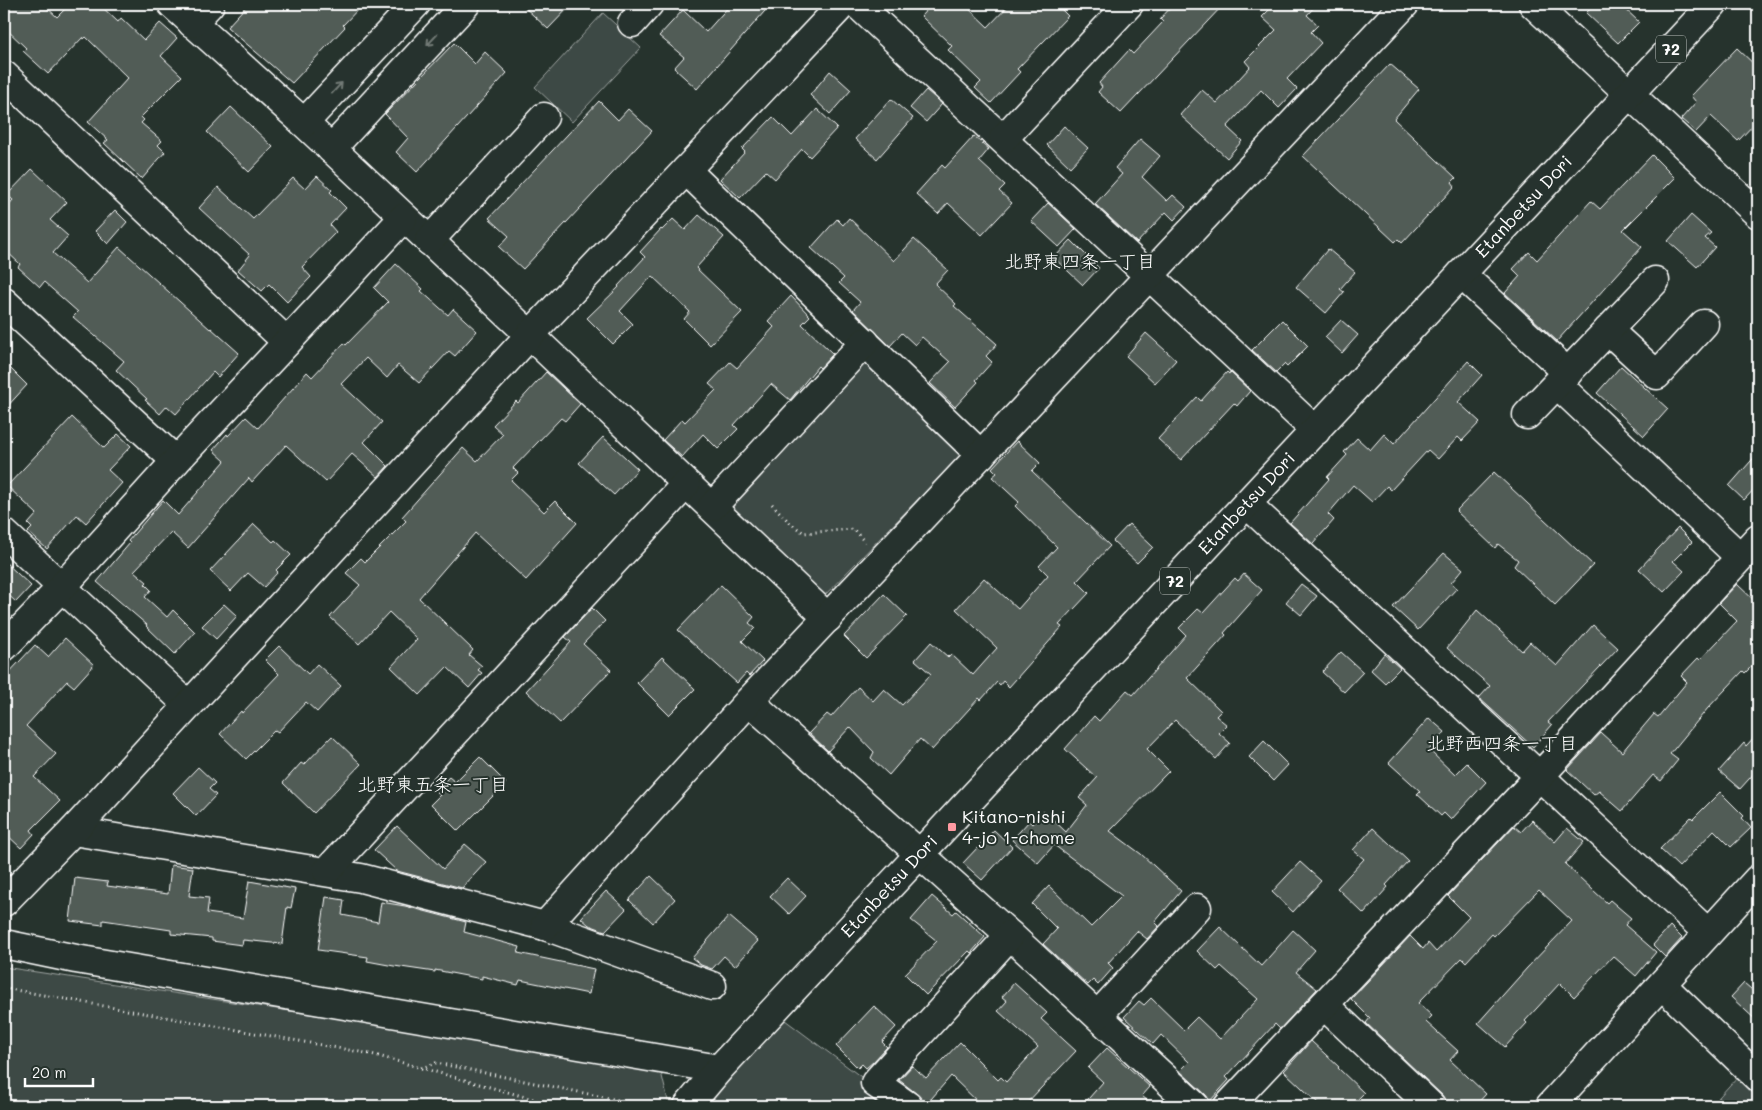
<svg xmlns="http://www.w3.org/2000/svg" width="1762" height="1110" font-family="Mali,'Klee One',sans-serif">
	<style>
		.green { fill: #3e4944; stroke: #9ea4a2 }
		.building { fill: #515c57; stroke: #fff }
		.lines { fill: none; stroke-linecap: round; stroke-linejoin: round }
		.minor-casing { stroke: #fff; stroke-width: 31 }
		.major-casing { stroke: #fff; stroke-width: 31 }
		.path { stroke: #fff; stroke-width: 3; stroke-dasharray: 1 4; stroke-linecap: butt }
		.minor { stroke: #26332d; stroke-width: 28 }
		.major { stroke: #26332d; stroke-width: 28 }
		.oneway { stroke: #727a76 }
		.poi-dot { fill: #ff9aa2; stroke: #26332d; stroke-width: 2 }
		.labels { text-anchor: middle; stroke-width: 4; stroke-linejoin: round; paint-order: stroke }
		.shield { fill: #26332d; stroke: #bec2c0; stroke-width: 1 }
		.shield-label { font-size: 16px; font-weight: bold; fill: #fff }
		.street-label { font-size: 18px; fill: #fff; stroke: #26332d }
		.poi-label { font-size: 18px; fill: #fff; stroke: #26332d; text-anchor: start }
		.neighbourhood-label { font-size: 19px; fill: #fff; stroke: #26332d }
	</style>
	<rect width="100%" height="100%" fill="#26332d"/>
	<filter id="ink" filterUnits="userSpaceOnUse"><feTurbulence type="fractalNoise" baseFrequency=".02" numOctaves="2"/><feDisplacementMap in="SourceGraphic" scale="10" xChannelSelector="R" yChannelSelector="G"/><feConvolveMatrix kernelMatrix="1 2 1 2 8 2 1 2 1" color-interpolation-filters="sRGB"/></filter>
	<g filter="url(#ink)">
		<!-- green -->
		<g class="green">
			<polygon points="603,13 641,48 572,122 535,87"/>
			<polygon points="868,356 965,451 821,599 724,504"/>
			<polygon points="4,967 660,1068 669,1105 4,1106"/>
			<polygon points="781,1017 900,1106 698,1106"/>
			<polygon points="1738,1076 1758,1096 1758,1106 1711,1106"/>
		</g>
		<!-- building -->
		<g class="building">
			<polygon points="12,4 43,4 57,17 70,4 99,4 118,22 121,18 144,40 160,23 177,38 161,56 182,76 141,117 144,120 141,123 162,141 158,145 165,152 142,179 104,143 108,140 88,122 128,78 86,37 84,39 83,37 48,74 23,51 26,48 4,27 4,13"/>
			<polygon points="248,4 363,4 343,25 345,27 292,83 227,27"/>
			<polygon points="521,4 572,4 548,29"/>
			<polygon points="731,4 771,4 697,89 674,68 684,57 659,36 683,10 706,32"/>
			<polygon points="932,4 964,4 988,27 1010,4 1056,4 1068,16 1017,69 1020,72 991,103 975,88 981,82 948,50 952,46 921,16"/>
			<polygon points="1174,4 1224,4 1121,113 1098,92 1102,87 1099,83 1129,50 1133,54 1163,22 1160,19"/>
			<polygon points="1275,4 1317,4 1307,15 1318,25 1311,32 1321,43 1287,79 1297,89 1279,108 1261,90 1227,127 1242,141 1227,158 1180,115 1202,90 1217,103 1250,67 1245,61 1276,30 1262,17"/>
			<polygon points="1595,4 1620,4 1639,22 1618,43 1586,13"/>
			<polygon points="454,43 475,64 485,52 507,73 417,172 396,152 408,138 385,114"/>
			<polygon points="1737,48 1758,68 1758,120 1738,141 1711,116 1696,132 1681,119 1696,102 1691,96"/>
			<polygon points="1390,64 1419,89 1394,119 1456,178 1452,182 1455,186 1402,243 1398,239 1395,242 1303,156"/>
			<polygon points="830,71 851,90 830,114 810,95"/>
			<polygon points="926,90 942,104 926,122 910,108"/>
			<polygon points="891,99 913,118 877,159 855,139"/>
			<polygon points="599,101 618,120 628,109 652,131 523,269 499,247 509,236 489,218"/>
			<polygon points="231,107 273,147 249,172 207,132"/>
			<polygon points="817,109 837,128 810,157 802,149 775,179 766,171 740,198 720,179 745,152 742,149 773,117 792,136"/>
			<polygon points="1064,126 1088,148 1070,167 1047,145"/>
			<polygon points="974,136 989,149 979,161 1005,185 999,191 1012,203 982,235 948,203 938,214 916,194 942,165 945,168"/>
			<polygon points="1140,139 1160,156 1142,177 1167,201 1173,195 1186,207 1174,220 1166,212 1137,243 1095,204 1122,174 1115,168"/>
			<polygon points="1652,155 1675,178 1623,230 1642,247 1557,341 1505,293 1520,276 1513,269 1529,252 1537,260 1591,201 1600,209"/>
			<polygon points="32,169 67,202 50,220 68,236 53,253 87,283 119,247 210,329 211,328 239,353 218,377 213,372 176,414 167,406 160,414 145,400 147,399 116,370 124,361 73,317 78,312 44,282 40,287 18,267 20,264 4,249 4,210 13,200 7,195"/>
			<polygon points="317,176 332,190 330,192 346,208 330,225 336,232 302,267 311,277 287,302 269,284 262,291 238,270 250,255 199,208 218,187 253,219 293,178 305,189"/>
			<polygon points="1048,203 1076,229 1059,247 1031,221"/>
			<polygon points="115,210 127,222 108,244 95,231"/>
			<polygon points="699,215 724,237 696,268 742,312 710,345 684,319 690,312 652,276 620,311 633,324 613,344 587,318 619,287 618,286 645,257 640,252 661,229 662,230 673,219 685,230"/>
			<polygon points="1691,215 1711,233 1705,238 1715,247 1697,267 1668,241"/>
			<polygon points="849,218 894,261 914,239 948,270 935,284 956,304 954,306 997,344 986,356 992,362 976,380 978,382 955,407 930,383 950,362 922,337 915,345 902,333 890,346 853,310 860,302 839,283 844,278 811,248 837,219 843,225"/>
			<polygon points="1071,240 1099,268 1083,285 1054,258"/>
			<polygon points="1328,249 1355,272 1340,289 1344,292 1326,313 1296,287"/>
			<polygon points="396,264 423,289 421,291 448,315 453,309 477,331 455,356 449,351 419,383 398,365 387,378 366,358 341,384 382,422 364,442 388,466 378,477 352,454 326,482 286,445 252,482 249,478 188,548 171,532 134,571 147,582 145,584 151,590 145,597 167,617 173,610 195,632 175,654 146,626 147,625 97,582 130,543 128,541 163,500 178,515 225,461 213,450 227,434 228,436 246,417 258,428 307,372 312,377 344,343 346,345 388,302 374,288"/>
			<polygon points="791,296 810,316 802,324 833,354 820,368 818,366 790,400 771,384 734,425 738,429 718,449 703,434 682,457 663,440 682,419 685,422 716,390 709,384 730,362 737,368 774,327 768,321"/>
			<polygon points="1282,320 1308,346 1287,367 1284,364 1276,372 1252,350"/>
			<polygon points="1341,320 1358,335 1342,353 1325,337"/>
			<polygon points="1146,333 1176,360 1155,383 1126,356"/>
			<polygon points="1468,361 1482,375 1458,402 1480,422 1462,441 1458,437 1438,459 1428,450 1391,490 1387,486 1372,502 1353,485 1328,514 1334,520 1313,544 1290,523 1329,479 1327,477 1347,455 1344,452 1357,438 1370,450 1384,434 1394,444"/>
			<polygon points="4,362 27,385 4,410"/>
			<polygon points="1621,366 1668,409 1644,436 1597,393"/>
			<polygon points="546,372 580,404 565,421 561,418 513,468 518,473 511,480 544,512 555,501 577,523 526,580 475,533 419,598 473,650 469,655 482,666 478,670 482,673 469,688 447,667 420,695 391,667 417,639 389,612 359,644 330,617 360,585 346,573 361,558 365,562 406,521 402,517 463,448 477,461 503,434 493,425 516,401 518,403"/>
			<polygon points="1227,372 1229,374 1230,372 1250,391 1237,406 1234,403 1181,460 1158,439 1197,397 1201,401"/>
			<polygon points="72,417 104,448 118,434 131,446 108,470 122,483 86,523 77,515 47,549 28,532 32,528 28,524 37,514 7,486"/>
			<polygon points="603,437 638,469 614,495 579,463"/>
			<polygon points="1017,441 1040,463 1032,471 1110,546 1077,581 1089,593 1059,625 1062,627 1009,687 1003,681 1000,685 997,682 981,700 979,698 932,750 920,739 889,775 871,758 874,752 850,727 828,751 809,733 827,714 831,717 858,687 873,701 884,689 902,705 931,674 915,660 931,642 948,657 951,654 973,675 997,648 956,609 984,578 1018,609 1048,575 1039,566 1057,547 1015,506 1019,502 992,477 997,473 992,468"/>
			<polygon points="1758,453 1758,485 1744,500 1729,486"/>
			<polygon points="1494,472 1593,565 1555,605 1514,566 1518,560 1498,544 1495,548 1456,511"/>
			<polygon points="254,524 273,542 275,540 291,555 276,570 278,572 264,587 248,573 231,591 210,571"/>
			<polygon points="1129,524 1153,547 1137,563 1113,541"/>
			<polygon points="1678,528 1692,542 1673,561 1684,571 1664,592 1639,569"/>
			<polygon points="1444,553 1463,569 1451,583 1457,588 1418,630 1393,607"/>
			<polygon points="4,561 31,586 16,602 4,591"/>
			<polygon points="1244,574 1262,590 1224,633 1226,635 1187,678 1221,711 1216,716 1227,725 1219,733 1230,743 1216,759 1175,720 1147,749 1169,771 1110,831 1141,854 1181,891 1155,922 1159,926 1147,939 1137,931 1108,963 1113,968 1098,985 1093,980 1088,985 1043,944 1057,929 1032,904 1049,886 1091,927 1122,896 1054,845 1038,863 1012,840 1029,821 1032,824 1044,811 1066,832 1087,805 1079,798 1097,778 1065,749 1094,716 1099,721 1127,690 1133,695 1186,635 1179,628 1198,609 1203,613 1235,578 1238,581"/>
			<polygon points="1301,584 1317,596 1301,615 1286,602"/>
			<polygon points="1737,584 1758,604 1758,660 1745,673 1743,671 1708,708 1670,754 1678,760 1661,781 1653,775 1622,811 1599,791 1594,795 1567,770 1601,733 1622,752 1654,714 1658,717 1687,682 1681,676 1698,658 1700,660 1737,621 1719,603"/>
			<polygon points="721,585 754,617 749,623 755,628 742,641 763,661 749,676 746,673 737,683 678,630"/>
			<polygon points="884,594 907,616 866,658 844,636"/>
			<polygon points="224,604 237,616 216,639 202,626"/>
			<polygon points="592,608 605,621 583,644 611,670 560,723 526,691 571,642 565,637"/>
			<polygon points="1477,610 1522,651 1530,642 1557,666 1593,625 1618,648 1548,722 1552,725 1533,747 1479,698 1490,686 1447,648"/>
			<polygon points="65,638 94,665 74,687 67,681 26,726 56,754 34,777 60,801 31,830 34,834 21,848 4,832 4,678 35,645 48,657"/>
			<polygon points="279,646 308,674 317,664 341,686 317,712 306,702 278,732 275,730 246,759 220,734 241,711 242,713 279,674 265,660"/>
			<polygon points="1341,652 1363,672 1344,692 1322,672"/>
			<polygon points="1384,654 1400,668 1385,683 1371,670"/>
			<polygon points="662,657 695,689 669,715 637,683"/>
			<polygon points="1429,718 1445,732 1429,750 1455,775 1467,763 1486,782 1451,820 1444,813 1441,816 1417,794 1420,791 1389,763"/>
			<polygon points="1758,733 1758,769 1740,789 1719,771 1744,743 1746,746"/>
			<polygon points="332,736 361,764 314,813 283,783 301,763 304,765"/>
			<polygon points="1264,741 1288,765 1273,781 1249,757"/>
			<polygon points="480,757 506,783 458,831 431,804 440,795 435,790 449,777 455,782"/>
			<polygon points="198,767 215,783 209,789 216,795 196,816 173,793"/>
			<polygon points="1720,792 1744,816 1742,818 1751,828 1731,847 1714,830 1679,867 1660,849 1691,817 1693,819"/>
			<polygon points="1532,820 1555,842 1567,828 1584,842 1565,864 1607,903 1610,900 1631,918 1625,925 1656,952 1636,976 1613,956 1574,997 1560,983 1525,1021 1527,1023 1505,1047 1478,1023 1527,968 1572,921 1539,890 1494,936 1492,934 1466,962 1462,958 1418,1003 1432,1016 1426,1022 1458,1051 1450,1060 1486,1094 1475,1106 1446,1106 1446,1101 1442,1095 1366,1023 1370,1018 1351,999 1410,936 1423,949 1428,943 1436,952 1469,917 1448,896 1514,826 1521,832"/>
			<polygon points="397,826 443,869 465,844 486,862 462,888 397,871 374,850"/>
			<polygon points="1373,828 1408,861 1386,885 1388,887 1364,914 1337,888 1364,859 1353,850"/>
			<polygon points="994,830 1012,847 982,880 963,863"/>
			<polygon points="1300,862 1321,881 1293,912 1272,892"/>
			<polygon points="171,865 193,868 189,896 209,898 207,913 243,918 249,881 295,889 291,908 287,907 282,944 243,940 242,945 212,941 212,938 171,934 171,930 103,920 103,925 70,921 75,878 108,882 107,886 168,894"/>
			<polygon points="651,876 675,899 653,923 629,900"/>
			<polygon points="787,878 806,896 789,914 770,896"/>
			<polygon points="606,891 626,909 605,931 589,925 581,918"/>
			<polygon points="932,896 953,914 956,911 985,937 971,953 969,951 926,995 905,974 937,941 911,920"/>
			<polygon points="326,897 344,900 342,915 378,922 381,902 405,906 466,922 464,932 520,947 518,953 594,969 589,994 520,980 518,985 482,976 482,979 435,970 435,972 394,966 367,961 368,957 318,950"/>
			<polygon points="729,916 758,941 735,966 724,956 712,969 701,965 692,958"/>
			<polygon points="1670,926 1682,938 1665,957 1653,945"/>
			<polygon points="1220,927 1261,966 1293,930 1315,950 1296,972 1317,989 1280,1029 1275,1024 1226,1077 1229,1080 1210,1101 1206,1095 1180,1071 1189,1062 1161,1035 1153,1044 1124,1017 1139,1001 1144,1005 1151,998 1184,1030 1197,1017 1220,1039 1258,999 1221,966 1217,970 1197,951"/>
			<polygon points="1014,983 1047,1013 1041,1019 1076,1051 1024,1106 982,1106 951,1076 925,1106 917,1094 899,1080 912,1066 926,1078 960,1042 998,1080 1001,1077 1006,1082 1038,1047 998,1011 1007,1001 1002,997"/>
			<polygon points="1744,983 1758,995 1758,1022 1731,997"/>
			<polygon points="874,1006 896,1027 882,1042 887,1047 873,1062 866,1068 862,1064 858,1068 836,1046"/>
			<polygon points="1311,1041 1339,1067 1338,1068 1364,1093 1351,1106 1321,1106 1284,1071"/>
			<polygon points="1107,1048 1150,1087 1142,1096 1154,1106 1082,1106 1103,1082 1088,1068"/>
		</g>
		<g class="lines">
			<defs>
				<g id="minor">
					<polyline points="172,4 304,123 530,335 828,618"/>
					<polyline points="857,4 1316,431"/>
					<polyline points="1533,4 1758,214"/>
					<polyline points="192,23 210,4"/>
					<polyline points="632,23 649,4"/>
					<polyline points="4,75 287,342"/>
					<polyline points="304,123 416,4"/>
					<polyline points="1003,139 1129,4"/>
					<polyline points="331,149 466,4"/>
					<polyline points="686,170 981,455"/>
					<polyline points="429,241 544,117"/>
					<polyline points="1461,274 1568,373"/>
					<polyline points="4,302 176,461"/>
					<polyline points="1608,330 1657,375 1704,324"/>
					<polyline points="1557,384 1740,557"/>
					<polyline points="1527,415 1655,281"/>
					<polyline points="1247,504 1708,933"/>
					<polyline points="712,507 865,342"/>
					<polyline points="4,533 188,705"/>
					<polyline points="4,647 62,587 176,461 403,218"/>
					<polyline points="749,701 1010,935 1195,1106"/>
					<polyline points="73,831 361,878 545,926 712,986"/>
					<polyline points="327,871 686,484"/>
					<polyline points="4,902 73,831 530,335 843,4"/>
					<polyline points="545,926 749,701 1405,4"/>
					<polyline points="4,944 76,959 719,1069"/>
					<polyline points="1662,985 1758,1078"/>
					<polyline points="1324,1005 1431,1106"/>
					<polyline points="1098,1015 1197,908"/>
					<polyline points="908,1106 875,1083 1010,935"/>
					<polyline points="1228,1106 1539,777 1758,538"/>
					<polyline points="1550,1106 1758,879"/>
				</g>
				<g id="major">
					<path id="s1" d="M688,1106L719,1069L1713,4"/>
				</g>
			</defs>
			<!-- minor casing -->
			<use href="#minor" class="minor-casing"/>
			<!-- major casing -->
			<use href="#major" class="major-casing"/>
			<!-- path -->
			<g class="path">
				<polyline points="772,504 790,523 804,533 853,529 865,542"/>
				<polyline points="4,988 371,1054 558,1106"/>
				<polyline points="421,1068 436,1063 643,1105 643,1106"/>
			</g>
			<!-- minor -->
			<use href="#minor" class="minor"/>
			<!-- major -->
			<use href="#major" class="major"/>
		</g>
		<!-- one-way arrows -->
		<defs><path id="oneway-shaft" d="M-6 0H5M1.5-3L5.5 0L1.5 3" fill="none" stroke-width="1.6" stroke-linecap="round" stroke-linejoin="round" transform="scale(1.25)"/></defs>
		<g class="oneway">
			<use href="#oneway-shaft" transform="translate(432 40) rotate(133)"/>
			<use href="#oneway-shaft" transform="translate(337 88) rotate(-47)"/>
		</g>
	</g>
	<!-- markers -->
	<rect class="poi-dot" x="947" y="822" width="10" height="10" rx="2.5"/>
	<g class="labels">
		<!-- shield labels -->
		<g class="shield">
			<rect x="1656" y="35.5" width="30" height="27" rx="4"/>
			<rect x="1160" y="567.5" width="30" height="27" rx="4"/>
		</g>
		<g class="shield-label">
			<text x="1671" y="55">72</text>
			<text x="1175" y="587">72</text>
		</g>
		<!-- street labels -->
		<g class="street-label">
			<text dy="6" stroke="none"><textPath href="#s1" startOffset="1228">Etanbetsu Dori</textPath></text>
			<text dy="6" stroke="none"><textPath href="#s1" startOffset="822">Etanbetsu Dori</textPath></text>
			<text dy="6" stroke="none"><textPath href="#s1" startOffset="298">Etanbetsu Dori</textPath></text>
		</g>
		<!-- poi labels -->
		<g class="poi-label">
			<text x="962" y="823">Kitano-nishi<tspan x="962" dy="21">4-jo 1-chome</tspan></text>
		</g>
		<!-- neighbourhood labels -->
		<g class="neighbourhood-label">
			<text x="1080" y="268">北野東四条一丁目</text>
			<text x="1502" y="750">北野西四条一丁目</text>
			<text x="433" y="791">北野東五条一丁目</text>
		</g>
	</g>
	<!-- margin -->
	<rect width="1762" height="1110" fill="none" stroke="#26332d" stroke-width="20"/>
	<rect x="10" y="10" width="1742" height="1090" fill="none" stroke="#fff" stroke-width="2" filter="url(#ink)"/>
	<!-- scale -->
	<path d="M25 1078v8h68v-8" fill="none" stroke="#ffffff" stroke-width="2.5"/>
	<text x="32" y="1078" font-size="15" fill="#ffffff" stroke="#26332d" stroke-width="4" paint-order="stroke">20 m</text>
</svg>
